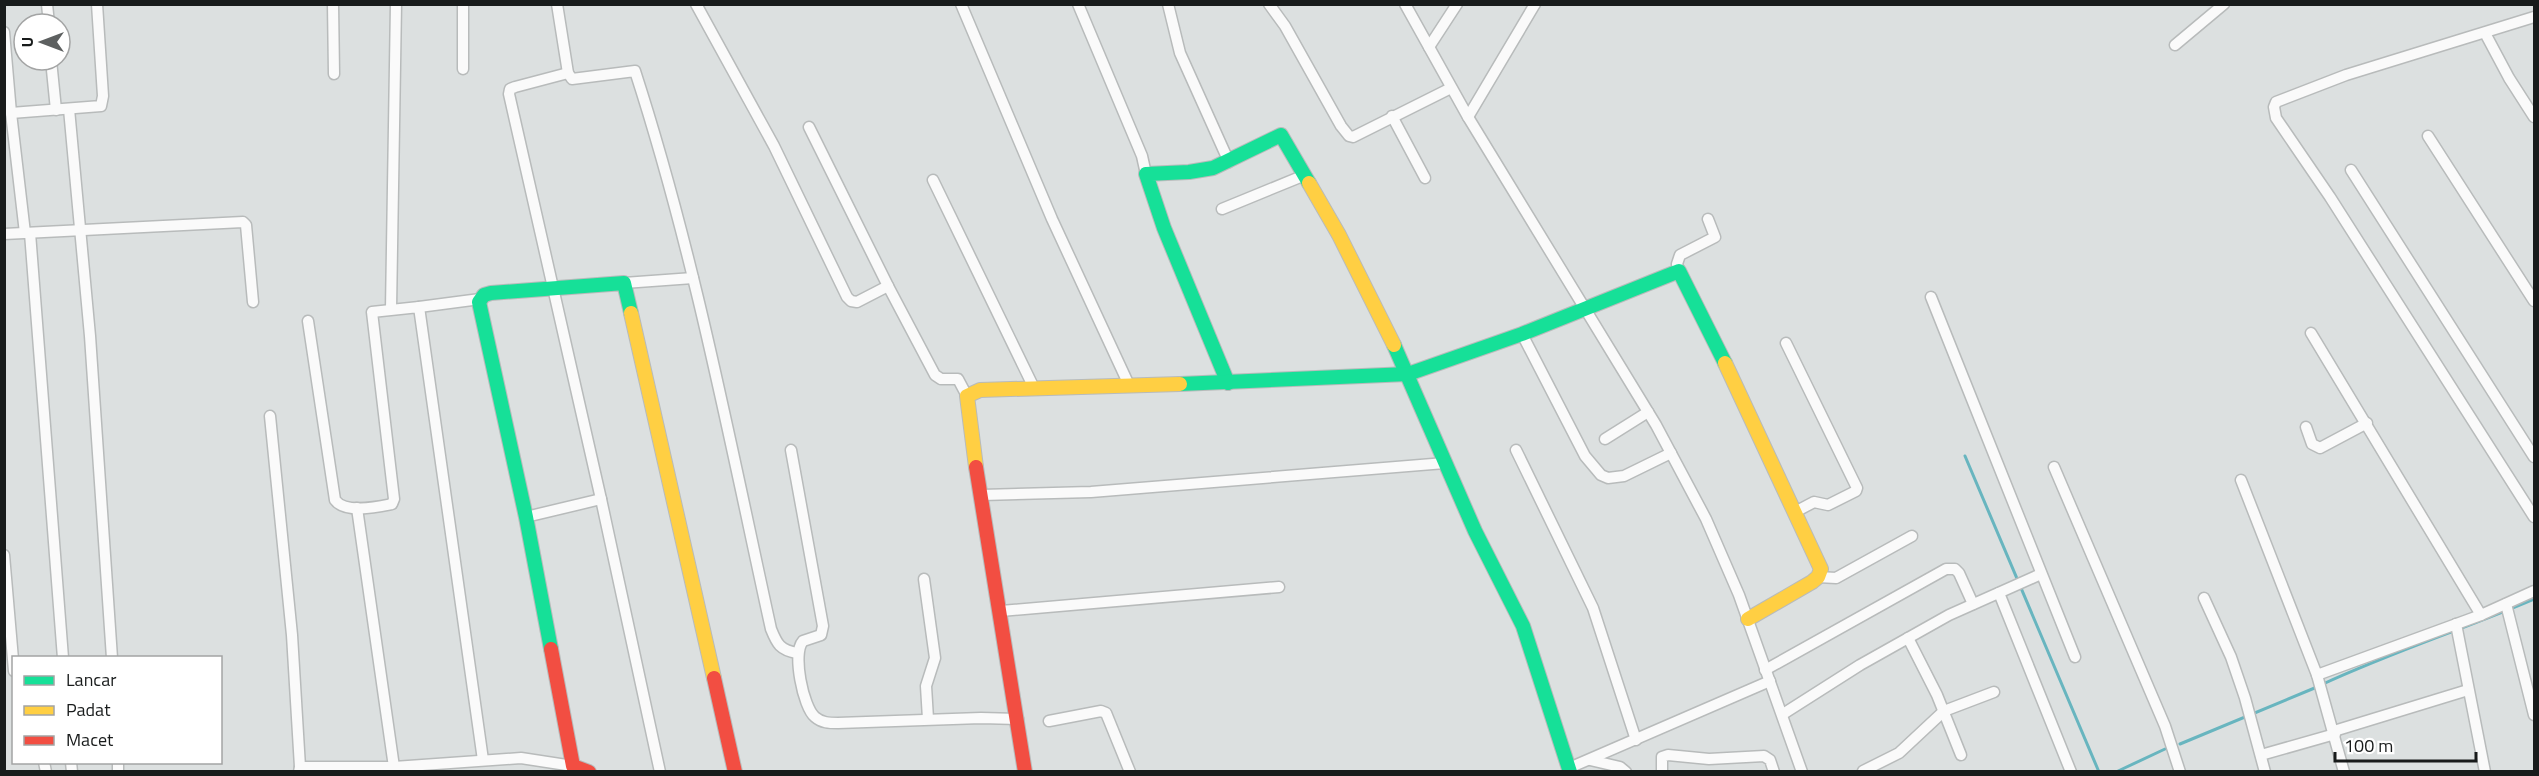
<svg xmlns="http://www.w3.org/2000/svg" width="2539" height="776" font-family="'Titillium Web',sans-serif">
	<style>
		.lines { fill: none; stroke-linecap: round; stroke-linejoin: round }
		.stream { stroke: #68b5bf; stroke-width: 3 }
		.street-casing { stroke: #b8bbbb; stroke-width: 13 }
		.fast-casing { stroke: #b8bbbb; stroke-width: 16 }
		.slow-casing { stroke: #b8bbbb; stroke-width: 16 }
		.jam-casing { stroke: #b8bbbb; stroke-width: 16 }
		.street { stroke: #fafafa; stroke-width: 10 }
		.fast { stroke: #16e098; stroke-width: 14 }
		.slow { stroke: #ffcf43; stroke-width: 14 }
		.jam { stroke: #f24e42; stroke-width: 14 }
	</style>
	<rect width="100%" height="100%" fill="#dce0e0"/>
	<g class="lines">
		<!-- stream -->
		<g class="stream">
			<polyline points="1965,456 2099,772"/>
			<path d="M2323,684C2392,652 2464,629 2534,599"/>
			<polyline points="2180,744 2317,687"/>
			<polyline points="2116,772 2165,749"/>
		</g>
		<defs>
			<g id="street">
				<polyline points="47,4 49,24"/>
				<polyline points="333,4 334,74"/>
				<path d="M557,4L568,73L572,79L635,71C694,253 730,442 771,629C777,644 780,650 797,653"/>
				<polyline points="696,4 774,146 847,297 851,301 857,302 888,286 935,375 941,379 958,379 967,396"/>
				<polyline points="961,4 1052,219 1129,385"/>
				<polyline points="1078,4 1142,156 1146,174"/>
				<polyline points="1168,4 1180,53 1229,162"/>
				<polyline points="1269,4 1285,26 1341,126 1349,136 1353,137 1451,88"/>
				<polyline points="1405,4 1468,117 1656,425 1706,519 1739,595 1802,772"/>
				<polyline points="2534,17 2346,75 2276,102 2274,107 2276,118 2330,197 2534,517"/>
				<polyline points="4,32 11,113 25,233"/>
				<polyline points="2485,33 2509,78 2534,117"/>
				<polyline points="2175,45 2224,4"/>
				<polyline points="1429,47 1457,4"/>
				<polyline points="51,60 56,110"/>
				<polyline points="463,69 463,4"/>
				<polyline points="568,73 515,87 510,89 509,94 601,499 660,772"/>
				<polyline points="69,109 90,336 112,658"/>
				<polyline points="11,113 101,106 103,96 97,4"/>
				<polyline points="1392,116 1425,178"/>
				<polyline points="1468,117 1535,4"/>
				<polyline points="809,127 888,286"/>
				<polyline points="2428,136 2534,301"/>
				<polyline points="2351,170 2534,457"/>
				<polyline points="933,180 1034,388"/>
				<polyline points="1222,209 1305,175"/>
				<polyline points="30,233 63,658"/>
				<polyline points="4,234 243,222 246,225 253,302"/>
				<polyline points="1679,271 1677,264 1680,255 1715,237 1708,219"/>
				<polyline points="624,283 693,278"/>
				<polyline points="1931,297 2075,657"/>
				<polyline points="419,307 480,299"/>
				<polyline points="391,309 396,4"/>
				<path d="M308,321L335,500C345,514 377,507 392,504L394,499L372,312L419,307L483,760"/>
				<polyline points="2311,333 2481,615"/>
				<polyline points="1522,334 1585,456 1601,475 1608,478 1624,476 1671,453"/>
				<polyline points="1786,343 1857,488 1856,491 1828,505 1814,502 1795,512"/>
				<polyline points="270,416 292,635 300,767"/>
				<polyline points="2306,427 2312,444 2320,448 2367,423"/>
				<polyline points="1605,439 1648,412"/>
				<path d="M791,450L823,626L821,635L803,641C792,653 803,707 815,717C822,723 829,723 838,723L981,718L1018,719"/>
				<polyline points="1516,450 1593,608 1636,740"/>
				<polyline points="2054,467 2165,726 2180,772"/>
				<polyline points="2241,480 2317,675 2344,772"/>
				<polyline points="982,495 1091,492 1445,463"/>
				<polyline points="357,508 394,767"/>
				<polyline points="526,517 601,499"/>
				<polyline points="4,555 14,671"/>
				<polyline points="1818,577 1836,578 1912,536"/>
				<polyline points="924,579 935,658 926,686 928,719"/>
				<polyline points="1999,593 2071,772"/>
				<polyline points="2204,598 2231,657 2245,698 2265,772"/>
				<polyline points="2506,604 2534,715"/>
				<polyline points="1001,611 1279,587"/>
				<polyline points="2456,624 2485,772"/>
				<polyline points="1908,638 1937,695 1961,755"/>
				<polyline points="1765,670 1946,569 1955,569 1959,573 1973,604"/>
				<polyline points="2317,675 2481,615 2534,591"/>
				<polyline points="1783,714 1860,665 1949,615 2041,574"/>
				<polyline points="1049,721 1101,711 1106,713 1130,772"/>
				<polyline points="2334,731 2468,690"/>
				<polyline points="2261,755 2335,734"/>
				<polyline points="1590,760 1620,767 1626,772"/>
				<polyline points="44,762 46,772"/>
				<polyline points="71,762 72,772"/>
				<polyline points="118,762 118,772"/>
				<polyline points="1569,768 1770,681"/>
				<polyline points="1863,771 1899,753 1944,711 1994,692"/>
				<polyline points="299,772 300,767 394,767 521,758 573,766"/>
				<polyline points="1662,772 1662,757 1668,755 1709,759 1764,756 1770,760 1774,772"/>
			</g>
			<g id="fast">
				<polyline points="1394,345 1475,531 1523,626 1570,772"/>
				<polyline points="1228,383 1164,228 1146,174 1189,172 1213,168 1281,135 1309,183"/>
				<polyline points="1180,384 1408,374 1522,334 1679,271 1725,363"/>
				<polyline points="551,649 526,517 479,302 484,295 491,293 624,283 631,313"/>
			</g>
			<g id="slow">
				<polyline points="1309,183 1339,235 1394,345"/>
				<polyline points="631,313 714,678"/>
				<polyline points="1725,363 1821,569 1818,577 1812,582 1748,619"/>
				<polyline points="976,467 967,396 980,390 1180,384"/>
			</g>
			<g id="jam">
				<polyline points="976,467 1025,772"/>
				<polyline points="551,649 573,766 589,772"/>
				<polyline points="714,678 735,772"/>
			</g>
		</defs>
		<!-- street casing -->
		<use href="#street" class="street-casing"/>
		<!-- fast casing -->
		<use href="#fast" class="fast-casing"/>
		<!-- slow casing -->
		<use href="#slow" class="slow-casing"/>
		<!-- jam casing -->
		<use href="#jam" class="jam-casing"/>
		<!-- street -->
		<use href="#street" class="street"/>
		<!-- fast -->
		<use href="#fast" class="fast"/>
		<!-- slow -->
		<use href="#slow" class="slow"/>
		<!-- jam -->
		<use href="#jam" class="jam"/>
	</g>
	<!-- border -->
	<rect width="2539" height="776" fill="none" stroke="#181b1b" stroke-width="12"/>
	<!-- legend -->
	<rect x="12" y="656" width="210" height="108" fill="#ffffff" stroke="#a3a4a4" stroke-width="1.5"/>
	<rect x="24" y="676" width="30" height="9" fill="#16e098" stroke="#a3a4a4" stroke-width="1.5"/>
	<text x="66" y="686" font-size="18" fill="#181b1b">Lancar</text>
	<rect x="24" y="706" width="30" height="9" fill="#ffcf43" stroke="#a3a4a4" stroke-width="1.5"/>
	<text x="66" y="716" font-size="18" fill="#181b1b">Padat</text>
	<rect x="24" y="736" width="30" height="9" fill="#f24e42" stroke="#a3a4a4" stroke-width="1.5"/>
	<text x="66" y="746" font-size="18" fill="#181b1b">Macet</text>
	<!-- north arrow -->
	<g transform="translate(42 42) rotate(270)"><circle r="28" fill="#ffffff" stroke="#a3a4a4" stroke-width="1.5"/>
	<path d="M0-4.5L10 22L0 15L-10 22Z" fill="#5d6060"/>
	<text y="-9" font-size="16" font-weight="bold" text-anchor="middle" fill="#181b1b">U</text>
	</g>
	<!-- scale -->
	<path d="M2335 752v9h141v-9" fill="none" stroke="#181b1b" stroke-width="3"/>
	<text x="2344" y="752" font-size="18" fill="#181b1b" stroke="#ffffff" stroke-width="4.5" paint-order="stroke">100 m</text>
</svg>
